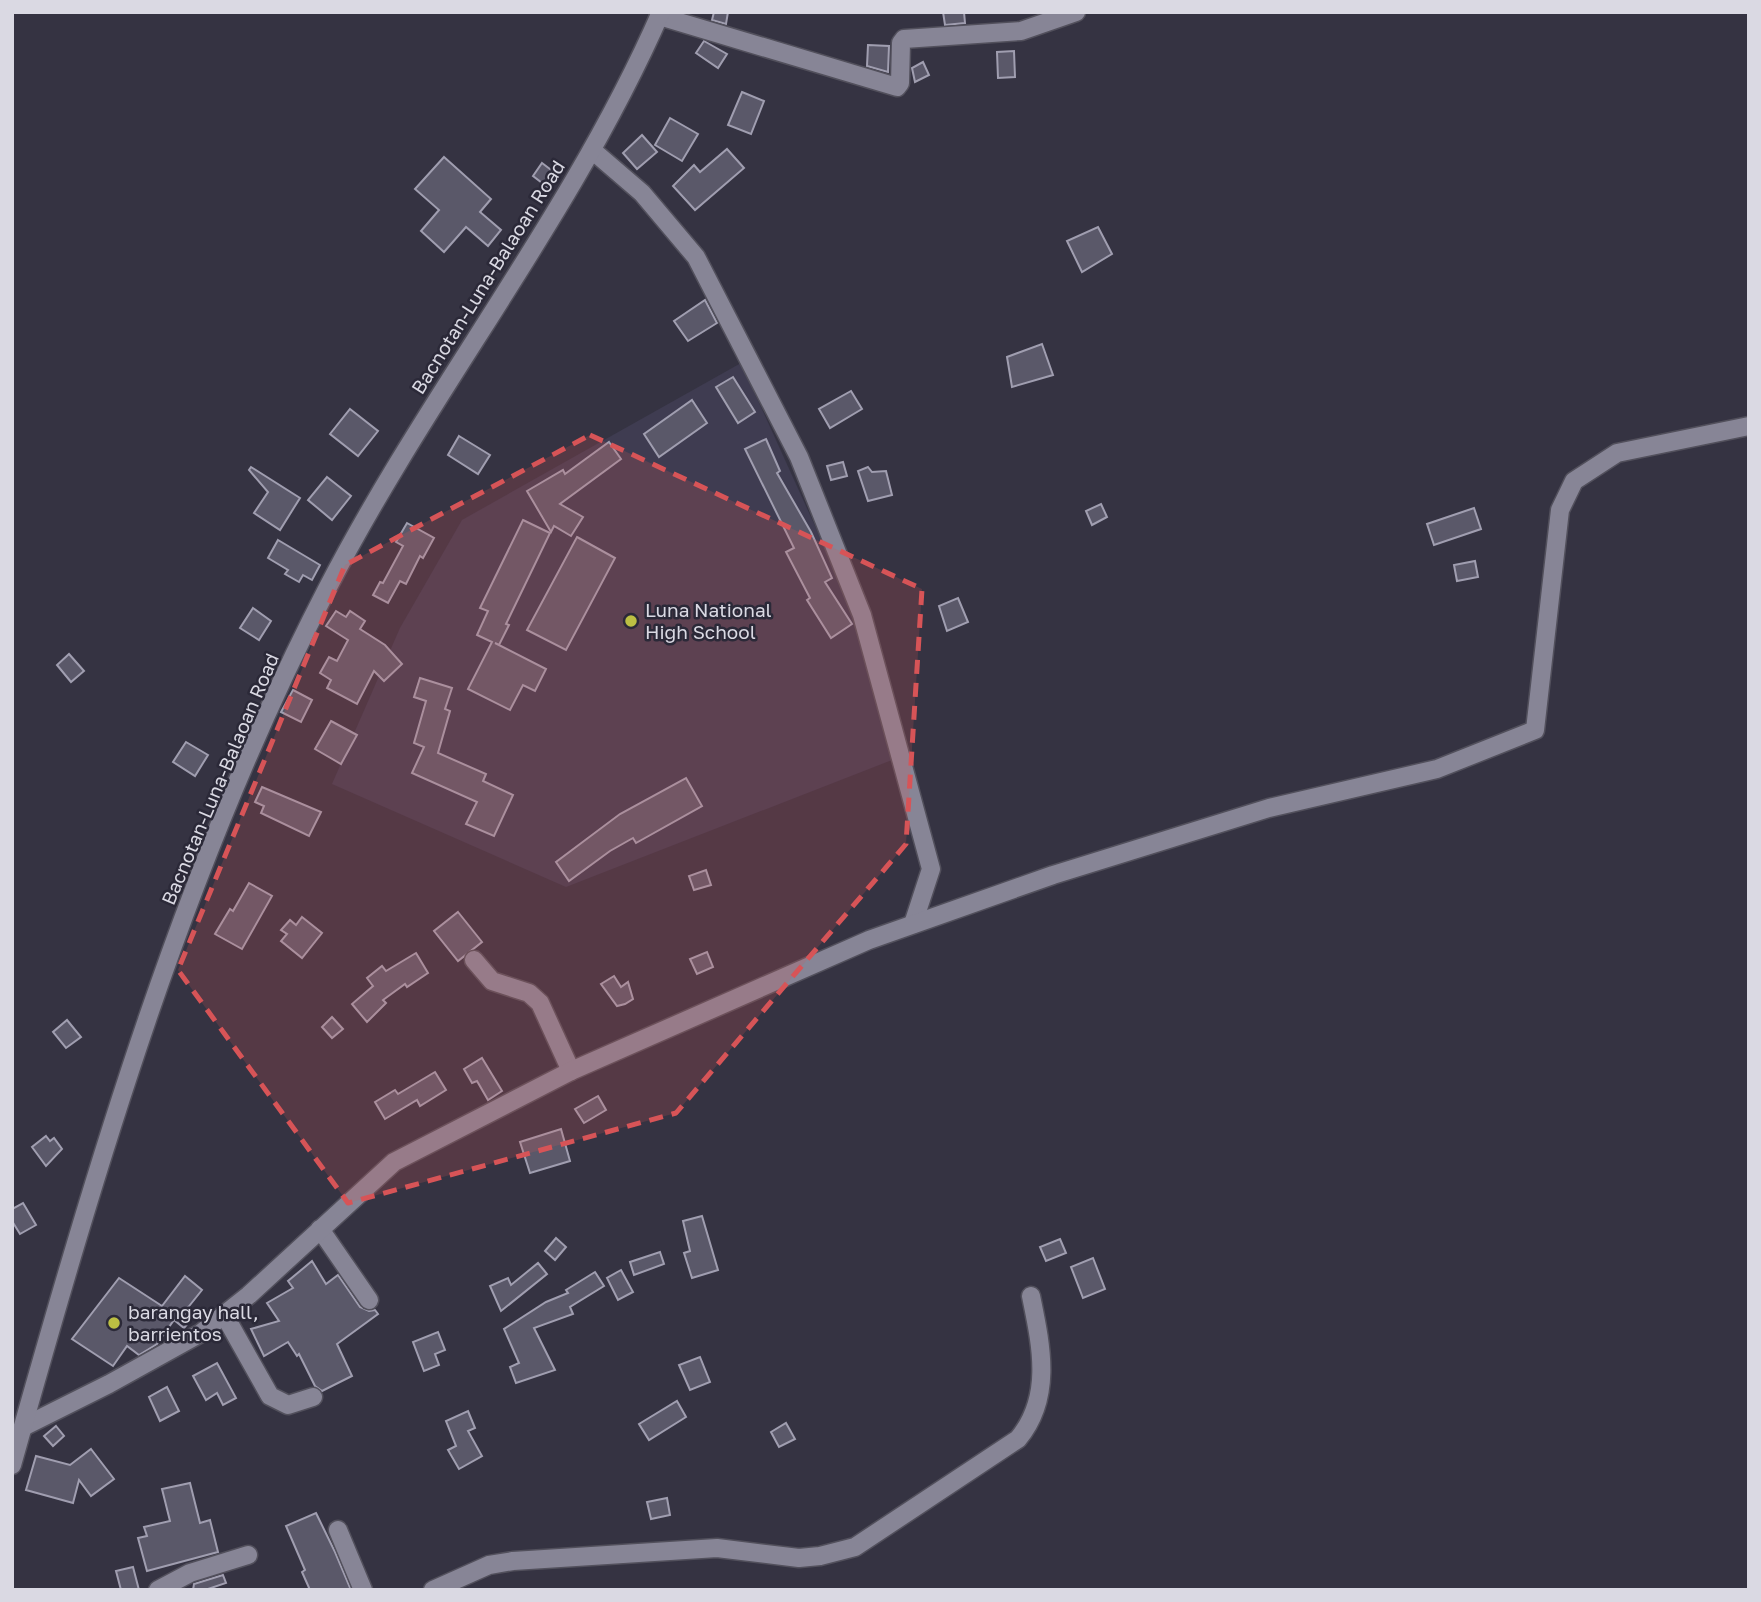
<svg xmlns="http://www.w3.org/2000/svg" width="1761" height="1602" font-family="'Golos Text',sans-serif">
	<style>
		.built { fill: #3f3c51 }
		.building { fill: #5a5869; stroke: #a09eb0; stroke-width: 2 }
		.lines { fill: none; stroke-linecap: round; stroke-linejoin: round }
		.street-casing { stroke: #52505c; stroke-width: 21 }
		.secondary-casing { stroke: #52505c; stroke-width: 21 }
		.street { stroke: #878596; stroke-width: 18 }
		.secondary { stroke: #878596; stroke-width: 18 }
		.marked { fill: #d75457; fill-opacity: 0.2; stroke: #d75457; stroke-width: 5; stroke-dasharray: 14 9; stroke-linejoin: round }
		.poi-dot { fill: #bcbf43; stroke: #2b2938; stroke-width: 2.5 }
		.labels { text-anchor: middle; stroke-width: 5; stroke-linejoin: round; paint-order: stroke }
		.street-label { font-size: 19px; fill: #dad9e3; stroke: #2b2938 }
		.poi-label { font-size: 19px; fill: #dad9e3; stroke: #2b2938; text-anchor: start }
	</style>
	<rect width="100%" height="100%" fill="#353342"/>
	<!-- built -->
	<polygon class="built" points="741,363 855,614 892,760 566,887 332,784 400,628 462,520"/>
	<!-- building -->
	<g class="building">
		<polygon points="714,12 728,12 726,24 712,20"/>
		<polygon points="943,12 964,12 965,23 945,25"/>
		<polygon points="704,41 727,54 718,68 696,53"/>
		<polygon points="868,45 889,46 888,72 867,66"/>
		<polygon points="1014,51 1015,77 998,78 997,52"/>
		<polygon points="923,62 929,75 915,82 912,68"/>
		<polygon points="742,92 764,101 751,134 728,125"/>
		<polygon points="670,118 698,134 682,161 655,145"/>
		<polygon points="642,135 657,152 637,169 623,153"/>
		<polygon points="727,149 744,168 695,210 673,186 694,165 700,172"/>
		<polygon points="444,157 491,199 480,212 501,230 488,246 466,227 444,252 421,231 439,210 415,189"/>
		<polygon points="542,163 559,176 550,189 533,176"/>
		<polygon points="1098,227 1112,254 1082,272 1067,241"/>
		<polygon points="705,300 717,323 688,341 674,321"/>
		<polygon points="1042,344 1053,375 1012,387 1007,357"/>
		<polygon points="733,377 755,412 738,423 716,387"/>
		<polygon points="851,391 862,409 830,428 819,409"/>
		<polygon points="692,400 707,423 659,457 644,434"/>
		<polygon points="350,409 378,431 358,456 330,434"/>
		<polygon points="459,436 490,455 478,474 448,455"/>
		<polygon points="766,439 780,471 777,473 811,532 832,578 825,582 852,624 831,638 807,600 810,598 786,552 794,548 745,449"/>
		<polygon points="609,442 621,459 560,504 583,517 571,536 554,526 551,532 527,491 563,470 565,474"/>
		<polygon points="843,462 847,476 831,480 827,466"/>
		<polygon points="251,467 300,498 280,530 254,513 268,492 249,470"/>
		<polygon points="868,467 872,472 886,471 892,495 868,501 858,471"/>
		<polygon points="327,477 351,496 332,520 308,500"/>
		<polygon points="1101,504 1107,517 1092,525 1086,511"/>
		<polygon points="1474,508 1481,529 1434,545 1427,524"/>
		<polygon points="523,520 550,533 506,624 509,625 499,645 495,643 546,669 535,691 523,685 510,710 468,689 492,642 477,635 488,611 480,608"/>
		<polygon points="407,523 434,538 423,558 420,556 406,584 400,581 388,603 373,595 380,582 383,583 403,546 396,542"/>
		<polygon points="577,537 615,558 566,650 527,630"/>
		<polygon points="278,540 320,565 312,580 303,575 299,582 285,574 288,570 268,558"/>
		<polygon points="1475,561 1478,577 1457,581 1454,565"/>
		<polygon points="958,598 968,622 947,631 939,606"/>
		<polygon points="253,608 271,621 259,640 240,628"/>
		<polygon points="336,611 346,617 350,611 365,621 360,629 385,645 402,664 384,681 374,671 357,704 327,688 331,680 320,673 329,657 337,661 348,640 326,626"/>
		<polygon points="69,654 84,671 71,682 57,665"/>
		<polygon points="420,678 452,688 445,709 450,711 438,753 486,774 483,781 513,795 494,836 466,824 477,802 412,773 424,747 414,743 426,701 414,697"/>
		<polygon points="293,690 312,700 301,722 281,712"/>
		<polygon points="331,721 357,735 341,764 315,749"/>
		<polygon points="186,742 208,755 195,776 173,762"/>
		<polygon points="686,778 702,806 636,843 633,838 610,851 569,881 556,862 620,814"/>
		<polygon points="262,787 321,812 309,836 261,813 264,806 255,802"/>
		<polygon points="706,870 711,885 694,890 689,876"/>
		<polygon points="249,883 272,896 242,949 215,934 230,909 233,911"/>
		<polygon points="458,912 482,942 458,961 434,931"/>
		<polygon points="302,917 322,933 302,958 281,941 287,934 281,930 290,920 296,925"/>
		<polygon points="707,952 713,967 697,974 690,959"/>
		<polygon points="416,953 428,973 407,987 405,984 383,1000 386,1003 367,1022 352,1004 373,986 367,978 382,966 386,971"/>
		<polygon points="614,976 621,987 628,982 633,999 625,1004 617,1006 601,984"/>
		<polygon points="332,1017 343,1029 332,1038 322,1027"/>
		<polygon points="67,1020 81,1037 66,1048 53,1032"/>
		<polygon points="482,1058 502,1091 488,1100 477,1081 472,1083 464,1069"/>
		<polygon points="435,1072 446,1090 420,1106 417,1100 385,1119 375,1102 395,1090 398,1094"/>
		<polygon points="598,1096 606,1110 584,1123 575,1109"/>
		<polygon points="561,1129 570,1161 530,1173 520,1142"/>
		<polygon points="46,1136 50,1141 54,1138 62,1149 46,1166 32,1147"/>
		<polygon points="23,1203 36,1225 20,1234 12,1221 12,1209"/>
		<polygon points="702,1216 718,1270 692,1278 684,1253 690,1251 683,1221"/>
		<polygon points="556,1238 566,1247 555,1260 545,1251"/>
		<polygon points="1060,1239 1066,1253 1046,1261 1040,1247"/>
		<polygon points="660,1252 664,1264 634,1275 630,1262"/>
		<polygon points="1093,1258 1105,1289 1083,1298 1071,1267"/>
		<polygon points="312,1261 326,1284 338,1275 360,1307 369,1311 375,1310 378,1314 337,1344 352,1376 322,1391 315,1386 299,1354 297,1356 288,1342 264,1356 251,1329 279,1321 267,1303 293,1288 288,1281"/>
		<polygon points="538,1263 547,1274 501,1311 490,1286 508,1278 511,1285"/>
		<polygon points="621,1270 633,1292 618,1300 607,1278"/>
		<polygon points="595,1272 604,1286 570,1307 573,1314 534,1328 555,1370 516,1383 510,1367 519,1363 504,1329 546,1302 568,1293 566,1290"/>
		<polygon points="185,1276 202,1290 186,1310 194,1316 184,1328 174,1320 157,1344 139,1355 127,1346 113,1366 72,1339 119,1278 162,1306"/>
		<polygon points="438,1332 445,1350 435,1354 439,1365 424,1371 413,1342"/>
		<polygon points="700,1357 710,1382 690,1390 679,1365"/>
		<polygon points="217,1363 236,1398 223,1405 217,1393 206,1400 193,1376"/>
		<polygon points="167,1387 179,1411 160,1421 149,1397"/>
		<polygon points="677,1401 686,1417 649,1440 639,1424"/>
		<polygon points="468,1411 475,1428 468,1431 482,1456 459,1469 448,1450 456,1446 446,1421"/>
		<polygon points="786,1423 795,1439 779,1447 771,1432"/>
		<polygon points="56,1426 64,1436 53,1446 44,1436"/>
		<polygon points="91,1449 114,1479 91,1496 79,1480 73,1503 26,1490 36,1456 70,1465"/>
		<polygon points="190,1483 200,1523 210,1520 218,1552 147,1571 138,1538 147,1536 144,1527 170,1521 162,1489"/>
		<polygon points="667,1498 670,1515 651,1519 647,1502"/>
		<polygon points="316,1513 335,1552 351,1590 310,1590 302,1572 305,1570 286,1526"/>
		<polygon points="133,1567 139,1590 121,1590 116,1571"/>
		<polygon points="223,1575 226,1583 205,1590 193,1590 194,1584"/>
	</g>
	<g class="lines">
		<defs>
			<g id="street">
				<polyline points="659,16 897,87 900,83 901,43 904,39 1021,31 1076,12"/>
				<polyline points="592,150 642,193 696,257 799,457 862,615 931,869 913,924"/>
				<polyline points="474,960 492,981 529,993 540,1003 571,1071"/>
				<polyline points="320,1229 369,1300"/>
				<polyline points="225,1316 270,1396 288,1405 313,1397"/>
				<polyline points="23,1427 109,1384 201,1333 249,1295 394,1162 571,1071 869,940 1053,875 1269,808 1437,769 1535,730 1560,510 1574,481 1617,453 1749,426"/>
				<polyline points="338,1530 363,1590"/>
				<polyline points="158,1590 190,1573 248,1555"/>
				<path d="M433,1590L489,1565L513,1561L717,1548L799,1558L820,1556L855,1547L1018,1439C1053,1397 1041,1345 1031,1296"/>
			</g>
			<path id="secondary" d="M12,1465C96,1167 184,865 327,589C429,391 572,216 661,12"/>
		</defs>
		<!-- street casing -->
		<use href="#street" class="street-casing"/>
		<!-- secondary casing -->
		<use href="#secondary" class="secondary-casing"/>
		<!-- street -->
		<use href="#street" class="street"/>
		<!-- secondary -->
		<use href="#secondary" class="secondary"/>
	</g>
	<!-- marked area -->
	<path class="marked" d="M590,435L922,589L906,844L676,1113L348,1203L178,970L345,565Z"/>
	<!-- markers -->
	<g class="poi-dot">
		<circle cx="631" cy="621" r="7"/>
		<circle cx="114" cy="1323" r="7"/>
	</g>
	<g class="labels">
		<!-- street labels -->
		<g class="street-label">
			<text transform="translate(488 277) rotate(-58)" y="7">Bacnotan-Luna-Balaoan Road</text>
			<text transform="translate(220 779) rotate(-67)" y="7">Bacnotan-Luna-Balaoan Road</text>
		</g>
		<!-- poi labels -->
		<g class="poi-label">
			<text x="645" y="617">Luna National<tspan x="645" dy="22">High School</tspan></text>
			<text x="128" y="1319">barangay hall,<tspan x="128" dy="22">barrientos</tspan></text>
		</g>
	</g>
	<!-- border -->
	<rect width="1761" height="1602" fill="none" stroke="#dad9e3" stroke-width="28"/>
</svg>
